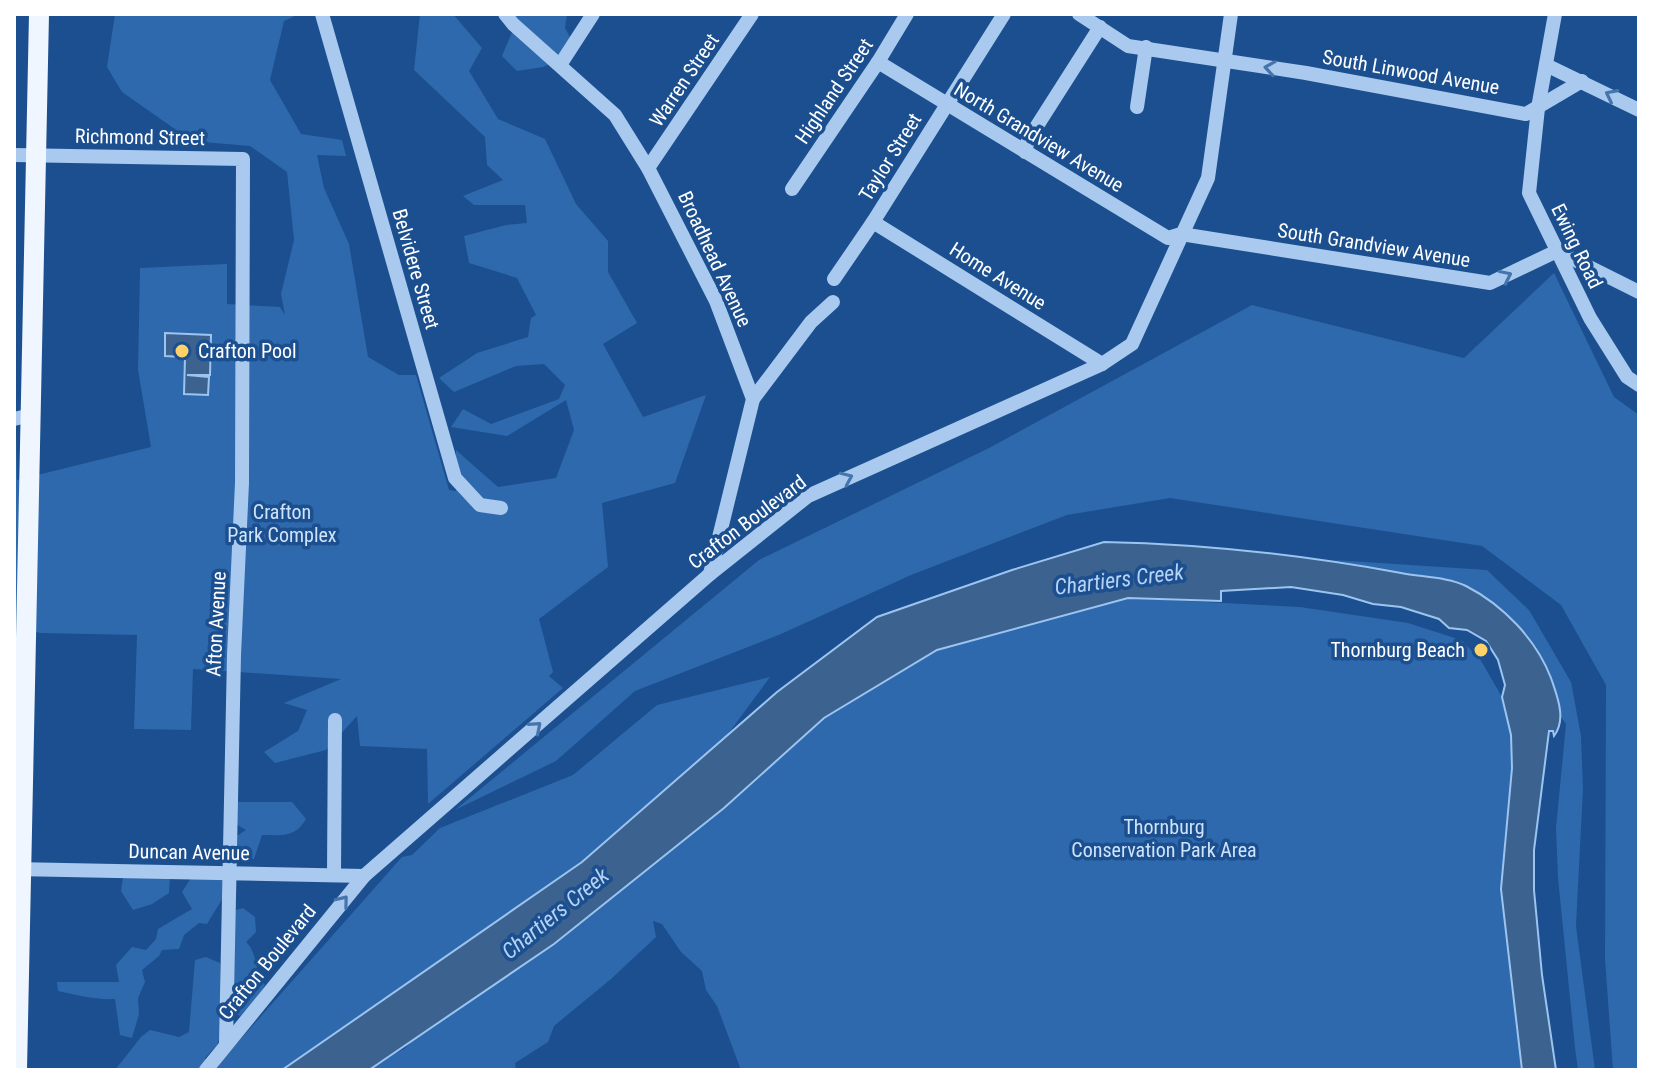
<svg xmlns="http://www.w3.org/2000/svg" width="1653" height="1084" font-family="'Roboto Condensed',sans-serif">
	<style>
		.green { fill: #2e69ad }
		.water { fill: #3c6290; stroke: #9cc4f0; stroke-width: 2 }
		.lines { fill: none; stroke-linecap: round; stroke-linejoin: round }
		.minor { stroke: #a9c9ee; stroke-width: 14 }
		.major { stroke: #f0f6ff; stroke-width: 20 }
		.oneway { stroke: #4674ac }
		.poi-dot { fill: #ffd166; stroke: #1b4f8f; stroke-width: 3 }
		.labels { text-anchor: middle; stroke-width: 7; stroke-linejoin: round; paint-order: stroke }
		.street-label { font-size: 20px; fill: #fff; stroke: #1b4f8f }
		.poi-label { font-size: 20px; fill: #fff; stroke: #1b4f8f; text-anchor: start }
		.park-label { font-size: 20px; fill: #cfe3fa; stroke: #1b4f8f }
		.water-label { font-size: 22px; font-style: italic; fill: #b5d3f5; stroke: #1b4f8f }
	</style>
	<rect width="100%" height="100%" fill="#1b4f8f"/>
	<!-- green -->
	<g class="green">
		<polygon points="115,14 299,14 284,21 270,80 301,134 342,140 346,156 317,155 324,188 349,244 368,357 399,375 416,375 449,490 456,491 456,450 498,487 556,478 574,430 566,400 507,436 451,427 463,409 491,424 559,399 565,385 544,364 516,366 454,392 439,378 477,353 528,337 531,318 536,315 517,278 469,263 464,236 506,225 527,223 525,205 474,205 463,196 503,180 487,165 485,137 414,70 420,14 453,14 482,48 469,71 498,119 545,139 576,204 608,241 608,272 637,323 603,344 643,417 706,395 675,483 602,503 608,567 539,619 553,672 549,676 563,688 428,804 427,749 360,746 357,716 326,750 275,763 264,752 298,731 307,710 284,703 341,679 193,669 191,730 134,729 137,635 41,633 14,627 14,433 16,432 17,480 151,447 138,370 140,268 227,264 227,304 280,307 285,315 281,294 294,240 287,172 250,146 192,141 122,92 107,67"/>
		<polygon points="500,14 567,14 565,28 571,39 568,56 543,67 517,71 502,56 513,30"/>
		<polygon points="1554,273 1614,397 1639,415 1639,1070 1613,1070 1605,959 1606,685 1561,605 1482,546 1170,498 1067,515 911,575 781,634 635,691 556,761 455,810 759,560 989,448 1252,305 1464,358"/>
		<polygon points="1334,560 1487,570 1529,610 1571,682 1581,736 1583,789 1576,926 1595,1070 1578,1070 1575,1048 1558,878 1556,828 1566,724 1561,717 1558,698 1547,669 1528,638 1505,611 1464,585"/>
		<polygon points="1128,598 1300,607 1408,623 1461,640 1480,659 1502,697 1511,735 1512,768 1504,847 1522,1070 741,1070 717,1006 706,990 702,971 681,952 662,924 653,921 656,937 611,979 554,1026 548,1042 515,1063 516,1070 360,1070 404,1049 433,1021 824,718 937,650"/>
		<polygon points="770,677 725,738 582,862 282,1070 216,1070 224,1058 402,857 412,855 440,828 573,775 657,705"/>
		<path d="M236,802H292L306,819C295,838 282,835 262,835L254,859H242L234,853L235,837L246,830L236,824Z"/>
		<path d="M197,869H219L232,889L224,896L207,924L199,923L184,935L179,949L162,950L159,956L142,970L145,982L138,998L139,1014L132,1038L120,1035L115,999C95,1000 77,995 58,991L57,982H119L116,965L132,947L146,950L156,939L158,929L192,909L182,892Z"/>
		<polygon points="170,875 169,893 152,904 133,910 121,891 123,878"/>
		<path d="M243,908L255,917L256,932L246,942C258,953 254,972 265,985L254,1003L240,1016L232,1011V911Z"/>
		<polygon points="206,957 220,963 222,1023 218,1044 205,1058 206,1062 200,1070 115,1070 141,1037 150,1030 179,1037 189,1032 195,960"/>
	</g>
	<!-- water -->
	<g class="water">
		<polygon points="165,333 211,335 210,375 187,375 209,377 208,395 184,394 185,357 165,356"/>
		<path d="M1104,542C1204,544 1303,555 1401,573C1421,577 1448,577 1466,586C1503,605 1536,639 1551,678C1557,696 1567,719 1554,736L1553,731H1549L1534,850V890L1542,975L1556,1070H1522L1501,889L1512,768L1511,735L1502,697L1505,685L1498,660L1486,641L1467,630L1449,628L1439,619L1401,607L1373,604L1343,595L1291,587L1221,591V601L1128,598L937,650L824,718L724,808L554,944L369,1070H282L582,862L777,692L877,617L1012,570Z"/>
	</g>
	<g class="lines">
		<!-- minor -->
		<g class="minor">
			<polyline points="322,14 455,478 480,505 501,508"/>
			<polyline points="505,14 513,24 615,115 648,168 716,301 753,399 710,574"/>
			<polyline points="1079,14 1128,46 1306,73 1526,114 1582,81"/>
			<polyline points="1555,14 1538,108 1529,193 1590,318 1627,377 1639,385"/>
			<polyline points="878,62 1168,238 1181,234 1490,283 1557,251"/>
			<polyline points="560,65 593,14"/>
			<polyline points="1546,65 1639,110"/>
			<polyline points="1137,107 1146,47"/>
			<polyline points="1025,152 1028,140 1100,27"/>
			<polyline points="14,155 243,159 242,483 234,655 226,1043"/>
			<polyline points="648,168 752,14"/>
			<polyline points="792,189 878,62 907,14"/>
			<polyline points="873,222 1102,364"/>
			<polyline points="1557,251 1639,292"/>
			<polyline points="834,279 873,222 1004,14"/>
			<polyline points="753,399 811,322 833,302"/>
			<polyline points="14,419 31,415"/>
			<polyline points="14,869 364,876"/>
			<polyline points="334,874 335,720"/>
			<polyline points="206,1070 364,876 710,574 808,496 1102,364 1132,344 1208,178 1231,14"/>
		</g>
		<!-- major -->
		<polyline class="major" points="17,1070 39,14"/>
	</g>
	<!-- one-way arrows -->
	<defs><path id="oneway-chevron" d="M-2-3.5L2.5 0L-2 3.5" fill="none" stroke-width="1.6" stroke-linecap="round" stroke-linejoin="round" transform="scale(2)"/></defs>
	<g class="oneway">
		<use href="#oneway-chevron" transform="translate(1270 68) rotate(-171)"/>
		<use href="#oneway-chevron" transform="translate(1611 95) rotate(-153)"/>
		<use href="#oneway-chevron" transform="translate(1506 276) rotate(-26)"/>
		<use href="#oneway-chevron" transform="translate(847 478) rotate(-24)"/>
		<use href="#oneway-chevron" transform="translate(536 727) rotate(-41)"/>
		<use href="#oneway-chevron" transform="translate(343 901) rotate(-51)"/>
	</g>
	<!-- markers -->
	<g class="poi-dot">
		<circle cx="182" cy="351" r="8"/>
		<circle cx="1481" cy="650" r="8"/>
	</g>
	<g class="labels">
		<!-- street labels -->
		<g class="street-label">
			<text transform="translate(1411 72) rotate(10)" y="7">South Linwood Avenue</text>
			<text transform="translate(684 80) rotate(-56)" y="7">Warren Street</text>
			<text transform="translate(834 91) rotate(-56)" y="7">Highland Street</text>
			<text transform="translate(140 137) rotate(1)" y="7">Richmond Street</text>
			<text transform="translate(1039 137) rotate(31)" y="7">North Grandview Avenue</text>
			<text transform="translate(890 157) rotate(-58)" y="7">Taylor Street</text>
			<text transform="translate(1374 245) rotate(9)" y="7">South Grandview Avenue</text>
			<text transform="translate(1577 246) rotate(64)" y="7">Ewing Road</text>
			<text transform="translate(715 259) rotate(65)" y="7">Broadhead Avenue</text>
			<text transform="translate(416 269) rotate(74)" y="7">Belvidere Street</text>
			<text transform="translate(998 276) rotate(32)" y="7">Home Avenue</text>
			<text transform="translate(747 522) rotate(-37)" y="7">Crafton Boulevard</text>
			<text transform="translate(216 624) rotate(-87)" y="7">Afton Avenue</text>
			<text transform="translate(189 852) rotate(1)" y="7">Duncan Avenue</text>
			<text transform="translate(267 962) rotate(-51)" y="7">Crafton Boulevard</text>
		</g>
		<!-- poi labels -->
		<g class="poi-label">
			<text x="198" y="358">Crafton Pool</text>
			<text x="1465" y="657" text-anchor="end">Thornburg Beach</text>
		</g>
		<!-- park labels -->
		<g class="park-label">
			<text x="282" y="519">Crafton<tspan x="282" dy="23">Park Complex</tspan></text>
			<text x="1164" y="834">Thornburg<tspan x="1164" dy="23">Conservation Park Area</tspan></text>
		</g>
		<!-- water labels -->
		<g class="water-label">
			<text transform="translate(1119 579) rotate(-7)" y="8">Chartiers Creek</text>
			<text transform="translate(555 913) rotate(-39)" y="8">Chartiers Creek</text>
		</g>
	</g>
	<!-- border -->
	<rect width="1653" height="1084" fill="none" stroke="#ffffff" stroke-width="32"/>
</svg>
